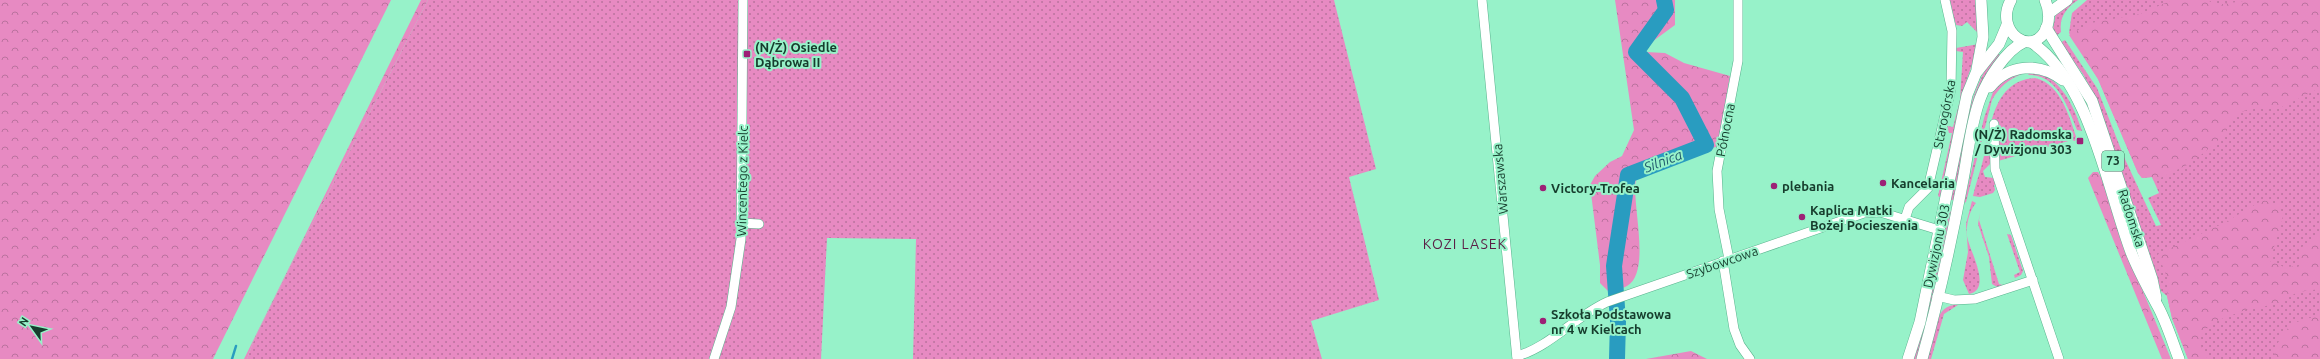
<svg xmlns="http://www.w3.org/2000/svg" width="2320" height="359" font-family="Ubuntu,sans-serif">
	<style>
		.grass { fill: url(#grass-dots) }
		.forest { fill: url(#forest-crowns) }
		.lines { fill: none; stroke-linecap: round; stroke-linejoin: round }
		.stream { stroke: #299cc0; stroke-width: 2.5 }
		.river { stroke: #299cc0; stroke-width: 16 }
		.minor-casing { stroke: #57b28c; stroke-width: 10 }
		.major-casing { stroke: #57b28c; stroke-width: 12 }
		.minor { stroke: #fff; stroke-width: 9 }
		.major { stroke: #fff; stroke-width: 11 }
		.poi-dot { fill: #9d2076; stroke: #97f2c9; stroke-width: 1.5 }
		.labels { text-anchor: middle; stroke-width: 4; stroke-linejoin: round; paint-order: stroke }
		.shield { fill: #97f2c9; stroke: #3d735c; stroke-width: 1 }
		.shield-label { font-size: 12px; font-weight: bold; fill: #163d2d }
		.poi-label { font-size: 13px; font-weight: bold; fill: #163d2d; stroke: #97f2c9; text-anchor: start }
		.street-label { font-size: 13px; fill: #163d2d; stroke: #97f2c9 }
		.water-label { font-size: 14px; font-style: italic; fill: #205a6d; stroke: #97f2c9 }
		.neighbourhood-label { font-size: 14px; letter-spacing: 1px; fill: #5b1f46; stroke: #97f2c9 }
	</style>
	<defs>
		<pattern id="grass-dots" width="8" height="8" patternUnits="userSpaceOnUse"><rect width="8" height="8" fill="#e78ac2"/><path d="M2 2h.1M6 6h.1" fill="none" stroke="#ba729e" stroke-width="1.8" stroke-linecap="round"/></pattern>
		<pattern id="forest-crowns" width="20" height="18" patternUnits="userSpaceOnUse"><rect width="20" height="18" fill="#e78ac2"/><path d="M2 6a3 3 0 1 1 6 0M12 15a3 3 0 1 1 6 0" fill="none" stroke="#ba729e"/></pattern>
	</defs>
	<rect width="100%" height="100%" fill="#97f2c9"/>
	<!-- grass -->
	<g class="grass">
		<polygon points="428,0 1334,0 1376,169 1349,177 1379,300 1311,321 1322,359 913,359 916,239 827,238 821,359 247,359 254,340 289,269"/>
		<polygon points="1949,0 1978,0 1979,34 1967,22 1962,26 1956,25"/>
		<path d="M2074,0H2078C2066,8 2059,17 2061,32L2056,36L2053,28L2056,13Z"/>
		<polygon points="2087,0 2320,0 2320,359 2188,359 2172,318 2167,296 2161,291 2095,97 2083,74 2060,43 2065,40 2097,88 2124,157 2156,226 2161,225 2148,198 2159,193 2152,177 2142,178 2138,173 2098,79 2069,33 2072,13"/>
		<polygon points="1979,44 1967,79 1941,198 1938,196 1952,133 1949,133 1947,126 1953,127 1960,100 1963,52 1956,51 1956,48"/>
		<path d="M1996,52L2001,56L1994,65L1955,201L1950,199C1961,149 1966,95 1996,52Z"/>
		<path d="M2022,71V74C2009,79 1999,87 1992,100L1966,202L1964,203L1984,118L1993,92L2004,79Z"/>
		<path d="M2032,71C2060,76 2074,106 2082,131L2077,130C2068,107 2057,74 2028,75Z"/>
		<path d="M2035,78C2062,84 2070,120 2078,142L2072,140L1998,161V138L2002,137L2001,126L1997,124L1990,164L1983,171L1985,177L1994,178L1997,184L1994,185L1995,190L1993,193L1980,197L1973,196C1976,182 1981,170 1984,156C1991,124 1994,81 2035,78Z"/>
		<path d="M1972,201L1976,203C1969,211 1966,225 1967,236C1969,250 1993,289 1969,294L1963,280L1968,252L1966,224Z"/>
		<polygon points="1949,209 1953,210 1918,359 1913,359"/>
		<polygon points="1980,213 1979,220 1999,284 2003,285 1997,287 1992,284 1989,257 1978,224"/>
		<polygon points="2007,234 2011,235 2023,271 2021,275 2015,278 2014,275 2020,272"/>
		<path d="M1954,305H1958L1944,314L1931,359H1927C1932,343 1933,307 1954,305Z"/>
	</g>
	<!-- forest -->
	<g class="forest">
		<polygon points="0,0 391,0 213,359 0,359"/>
		<polygon points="421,0 428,0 289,269 254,340 247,359 244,359"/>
		<path d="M1615,0H1675V25L1645,47L1646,52L1665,53L1684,63L1730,76L1718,146L1642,174L1636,179C1631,203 1652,272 1627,286C1622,289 1614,290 1609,292L1600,283V265L1590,185L1595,176L1610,162L1622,156L1634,130Z"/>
		<polygon points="2172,0 2207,0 2217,5 2250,0 2320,0 2320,88 2280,108 2252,108 2236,114 2223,136 2205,152 2187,165 2154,181 2152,177 2142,178 2138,173 2098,79 2069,35 2091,23 2140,14"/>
		<polygon points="2093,172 2098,172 2102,179 2126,250 2171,359 2162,359 2088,178"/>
		<polygon points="2263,200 2279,205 2283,216 2270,261 2284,267 2300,266 2301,248 2320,231 2320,289 2298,292 2276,304 2245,310 2211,323 2199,340 2203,352 2208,359 2188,359 2172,318 2167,296 2169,283 2158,254 2224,223"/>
		<path d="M2320,316V359H2274C2273,351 2275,348 2279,341C2289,322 2299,320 2320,316Z"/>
		<polygon points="1691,351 1707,359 1646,359"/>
	</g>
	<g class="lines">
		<!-- stream -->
		<polyline class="stream" points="232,359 236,346"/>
		<!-- river -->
		<polyline class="river" points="1617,359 1618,321 1614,266 1628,175 1706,145 1682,98 1636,52 1666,10 1664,0"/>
		<defs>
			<g id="minor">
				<polyline points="1482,0 1517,359"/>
				<polyline points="1994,124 1995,169 2059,359"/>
				<polyline points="1905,219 1909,207 1928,188 1951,89 1952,31 1945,0"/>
				<polyline points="742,223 759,224"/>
				<polyline points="1729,259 1719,209 1717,171 1738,61 1738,0"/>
				<polyline points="1723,261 1734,329 1740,345 1750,359"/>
				<polyline points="1937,296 1954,300 1975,299 2033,280"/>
				<path d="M1517,356C1548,348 1576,316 1607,302L1864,213L1880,212L1939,230"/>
				<polyline points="714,359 731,307 741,239 743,0"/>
			</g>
			<g id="major">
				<path d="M2011,0C1993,32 2034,60 2047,27C2050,17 2049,9 2045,0"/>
				<polyline points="2049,13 2067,0"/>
				<polyline points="2046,28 2092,101 2152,279 2156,298"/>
				<path d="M2031,42C2090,81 2107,188 2131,252C2138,270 2147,286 2156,303C2166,320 2172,341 2179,359"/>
				<polyline points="1977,69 1983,37 1981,0"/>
				<path d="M1990,87C2009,64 2039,62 2063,80"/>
				<polyline points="1908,359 1920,322 1967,95 1976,73 1999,44 2007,25"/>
				<path d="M1922,359C1938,302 1951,243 1962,185C1968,156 1970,126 1980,99C1987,80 2006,50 2024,42"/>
			</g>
		</defs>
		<!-- minor casing -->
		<use href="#minor" class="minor-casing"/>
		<!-- major casing -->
		<use href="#major" class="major-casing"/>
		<!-- minor -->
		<use href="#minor" class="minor"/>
		<!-- major -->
		<use href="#major" class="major"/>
	</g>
	<!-- markers -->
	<g class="poi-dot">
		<rect x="743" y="50" width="8" height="8" rx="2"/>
		<rect x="2076" y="137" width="8" height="8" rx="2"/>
		<circle cx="1883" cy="183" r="4"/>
		<circle cx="1774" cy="186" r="4"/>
		<circle cx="1543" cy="188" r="4"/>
		<circle cx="1802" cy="217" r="4"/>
		<circle cx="1543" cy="321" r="4"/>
	</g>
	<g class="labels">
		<!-- shield labels -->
		<rect class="shield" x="2102" y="151" width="22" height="20" rx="3"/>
		<g class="shield-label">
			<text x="2113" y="165">73</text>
		</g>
		<!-- poi labels -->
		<g class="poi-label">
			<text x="755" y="52">(N/Ż) Osiedle<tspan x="755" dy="15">Dąbrowa II</tspan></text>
			<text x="2072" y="139" text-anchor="end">(N/Ż) Radomska<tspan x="2072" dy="15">/ Dywizjonu 303</tspan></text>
			<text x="1891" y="188">Kancelaria</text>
			<text x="1782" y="191">plebania</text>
			<text x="1551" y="193">Victory-Trofea</text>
			<text x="1810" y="215">Kaplica Matki<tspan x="1810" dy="15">Bożej Pocieszenia</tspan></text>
			<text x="1551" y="319">Szkoła Podstawowa<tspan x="1551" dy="15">nr 4 w Kielcach</tspan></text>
		</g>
		<!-- street labels -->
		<g class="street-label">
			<text transform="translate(1944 114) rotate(-79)" y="5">Starogórska</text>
			<text transform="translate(1725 130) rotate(-79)" y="5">Północna</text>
			<text transform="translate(1500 179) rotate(-95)" y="5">Warszawska</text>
			<text transform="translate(742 181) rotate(-89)" y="5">Wincentego z Kielc</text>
			<text transform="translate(2132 218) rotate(72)" y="5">Radomska</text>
			<text transform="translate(1936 246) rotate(-78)" y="5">Dywizjonu 303</text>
			<text transform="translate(1722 262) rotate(-19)" y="5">Szybowcowa</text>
		</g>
		<!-- water labels -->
		<g class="water-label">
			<text transform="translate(1663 161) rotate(-21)" y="5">Silnica</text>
		</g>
		<!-- neighbourhood labels -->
		<g class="neighbourhood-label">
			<text x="1465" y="249">KOZI LASEK</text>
		</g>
	</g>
	<!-- north arrow -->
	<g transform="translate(32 327) rotate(303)" stroke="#97f2c9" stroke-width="3" paint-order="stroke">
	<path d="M0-3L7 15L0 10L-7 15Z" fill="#163d2d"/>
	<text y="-6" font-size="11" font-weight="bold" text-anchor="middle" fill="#163d2d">N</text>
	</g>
</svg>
